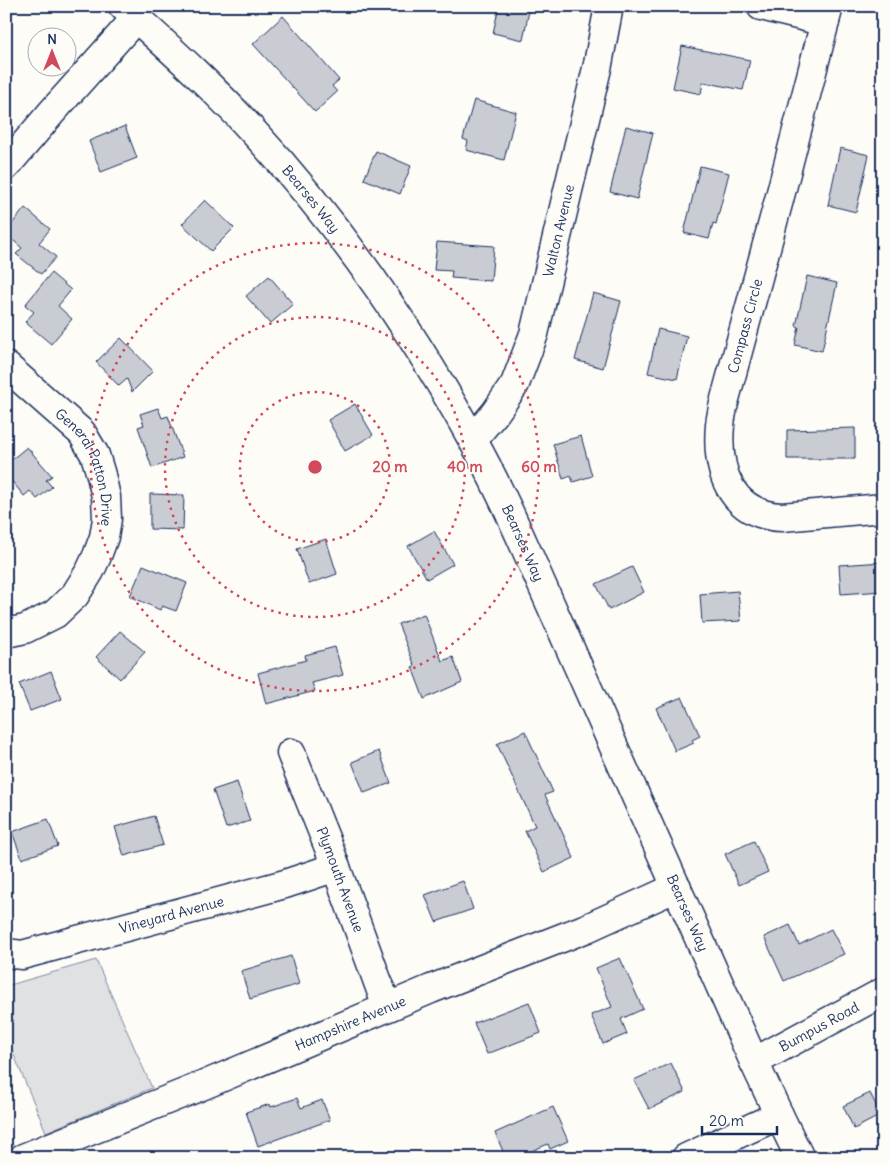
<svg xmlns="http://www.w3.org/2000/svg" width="889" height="1164" font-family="Delius,sans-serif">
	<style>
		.green { fill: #e0e1e3; stroke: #7e88a0 }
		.building { fill: #c9ccd3; stroke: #1b2f5e }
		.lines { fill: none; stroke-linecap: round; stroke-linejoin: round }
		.minor-casing { stroke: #1b2f5e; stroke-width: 31 }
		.major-casing { stroke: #1b2f5e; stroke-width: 31 }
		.minor { stroke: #fdfcf7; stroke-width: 28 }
		.major { stroke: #fdfcf7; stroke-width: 28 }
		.ring { fill: none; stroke: #d1495b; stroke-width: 2.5; stroke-dasharray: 2.5 5 }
		.labels { text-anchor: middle; stroke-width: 4; stroke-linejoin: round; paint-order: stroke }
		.street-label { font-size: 14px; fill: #1b2f5e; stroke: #fdfcf7 }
		.centre { fill: #d1495b; stroke: #fdfcf7; stroke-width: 2.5 }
		.ring-label { font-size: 15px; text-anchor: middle; font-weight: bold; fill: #d1495b; stroke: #fdfcf7; stroke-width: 4; stroke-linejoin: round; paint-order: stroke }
	</style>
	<rect width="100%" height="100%" fill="#fdfcf7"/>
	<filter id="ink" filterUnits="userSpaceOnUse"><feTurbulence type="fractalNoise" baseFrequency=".02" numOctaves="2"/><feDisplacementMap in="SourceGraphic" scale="10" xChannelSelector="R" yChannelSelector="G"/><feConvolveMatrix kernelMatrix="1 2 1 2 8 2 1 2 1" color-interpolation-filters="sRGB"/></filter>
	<g filter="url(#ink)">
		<!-- green -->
		<polygon class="green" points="96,960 152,1088 46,1132 6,1036 6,986"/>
		<!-- building -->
		<g class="building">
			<polygon points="499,6 530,6 523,40 493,33"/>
			<polygon points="283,16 339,80 332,86 337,92 315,112 253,44"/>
			<polygon points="682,46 750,60 743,90 703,82 701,94 673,88"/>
			<polygon points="474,100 516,112 504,160 466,150 468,141 463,139"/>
			<polygon points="125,126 137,158 101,172 89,141"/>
			<polygon points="626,126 653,133 637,199 610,192"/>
			<polygon points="840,148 869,155 856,212 828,205"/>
			<polygon points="376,151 411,166 400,194 364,179"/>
			<polygon points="700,166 729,173 716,224 713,223 709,239 684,233"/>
			<polygon points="205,200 234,228 211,251 182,224"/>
			<polygon points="25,208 50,229 39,243 56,257 41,274 16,254 22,248 6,234 6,231"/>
			<polygon points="437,242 494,246 491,281 451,278 452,271 434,270"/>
			<polygon points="51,273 71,290 58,306 72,319 51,344 25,322 34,312 25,305"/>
			<polygon points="269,276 293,304 270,324 246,296"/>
			<polygon points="807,276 837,283 822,351 795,345 799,327 796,326"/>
			<polygon points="593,293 621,301 603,368 575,360"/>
			<polygon points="658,329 687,336 677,379 648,373"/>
			<polygon points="121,338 153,371 132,392 127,379 119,386 96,362"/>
			<polygon points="355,404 373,435 345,451 328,420"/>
			<polygon points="158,408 162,418 168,416 183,457 152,468 138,427 144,425 140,414"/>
			<polygon points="855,428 855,459 787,459 787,430"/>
			<polygon points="581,436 592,476 573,482 571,476 563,479 553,444"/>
			<polygon points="27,447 52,476 46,480 52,487 37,499 30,491 24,496 6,474 6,464"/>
			<polygon points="150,494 184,495 183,530 150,529"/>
			<polygon points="434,531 453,564 427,579 408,546"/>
			<polygon points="326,539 337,574 309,584 297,549"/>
			<polygon points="883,562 883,591 841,594 839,565"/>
			<polygon points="143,565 187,583 176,611 162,606 160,610 130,596"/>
			<polygon points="632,567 644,592 609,610 596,584"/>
			<polygon points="738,591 741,621 702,623 700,594"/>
			<polygon points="424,614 442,661 453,657 462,682 424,699 412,667 415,666 398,624"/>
			<polygon points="120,631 145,652 120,679 96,657"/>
			<polygon points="335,647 343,675 312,683 315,691 266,704 258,673 306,660 305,655"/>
			<polygon points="51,671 62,699 30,711 19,684"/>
			<polygon points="682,697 700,736 692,740 694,743 675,751 656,708"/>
			<polygon points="525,731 553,792 545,795 574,858 544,872 525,831 535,826 497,744"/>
			<polygon points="379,751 391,783 364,793 352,762"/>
			<polygon points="237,782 250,821 226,828 213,790"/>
			<polygon points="154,816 163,845 124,856 115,827"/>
			<polygon points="48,819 58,846 22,859 12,832"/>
			<polygon points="754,841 768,872 739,885 725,854"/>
			<polygon points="463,881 473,909 436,922 425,895"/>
			<polygon points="790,925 799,945 831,929 844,954 784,981 764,937"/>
			<polygon points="291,956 299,984 250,999 241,971"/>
			<polygon points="620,958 643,1009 621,1019 627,1034 603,1044 591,1015 612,1007 596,968"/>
			<polygon points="529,1002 541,1033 487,1054 474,1023"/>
			<polygon points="671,1063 685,1092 649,1109 634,1080"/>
			<polygon points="870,1093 881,1115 854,1129 843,1106"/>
			<polygon points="297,1098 301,1108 322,1100 330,1120 258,1146 246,1112 270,1104 271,1107"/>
			<polygon points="553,1107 568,1141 550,1149 548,1144 515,1158 506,1158 495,1133"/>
		</g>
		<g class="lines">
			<defs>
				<g id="minor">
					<polyline points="761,6 825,22"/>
					<path d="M829,6L779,200L725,399C723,407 721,416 720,425C716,470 730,515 782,517L883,508"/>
					<polyline points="6,166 52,112 136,18"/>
					<path id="s1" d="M6,366L82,433L95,455L101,475L106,497L107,519L104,537L97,556L90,571L75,595L55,614L25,629L6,633"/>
					<path id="s2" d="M473,439L495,413L515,384L534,334L598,64L609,6"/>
					<path id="s3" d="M291,753L329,848L387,1007"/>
					<path id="s4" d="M6,953L22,955L285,884L336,867"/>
					<path id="s5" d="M754,1062L883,992"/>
					<path id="s6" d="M23,1158L204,1085L431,989L587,928L677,887"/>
					<polyline points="686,1158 779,1115"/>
				</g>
				<g id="major">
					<path id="s7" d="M123,6C167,46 211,85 251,129C337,222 411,328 472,439C492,474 509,511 525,547L754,1062L779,1115L800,1158"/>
				</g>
			</defs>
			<!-- minor casing -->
			<use href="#minor" class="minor-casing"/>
			<!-- major casing -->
			<use href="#major" class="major-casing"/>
			<!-- minor -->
			<use href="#minor" class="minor"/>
			<!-- major -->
			<use href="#major" class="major"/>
		</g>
	</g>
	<!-- distance rings -->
	<g class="ring">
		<circle cx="315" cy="467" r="75"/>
		<circle cx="315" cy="467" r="150"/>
		<circle cx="315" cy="467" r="224"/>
	</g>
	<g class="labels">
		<!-- street labels -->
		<g class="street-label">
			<text dy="5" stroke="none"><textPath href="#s7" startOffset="270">Bearses Way</textPath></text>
			<text dy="5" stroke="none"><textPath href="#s2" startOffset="229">Walton Avenue</textPath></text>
			<text transform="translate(745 326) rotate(-75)" y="5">Compass Circle</text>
			<text dy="5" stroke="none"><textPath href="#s1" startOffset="134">General Patton Drive</textPath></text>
			<text dy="5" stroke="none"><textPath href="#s7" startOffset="675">Bearses Way</textPath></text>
			<text dy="5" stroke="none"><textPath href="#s3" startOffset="136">Plymouth Avenue</textPath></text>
			<text dy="5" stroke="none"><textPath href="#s7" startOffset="1080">Bearses Way</textPath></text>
			<text dy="5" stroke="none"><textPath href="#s4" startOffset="171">Vineyard Avenue</textPath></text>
			<text dy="5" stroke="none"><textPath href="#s6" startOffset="354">Hampshire Avenue</textPath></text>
			<text dy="5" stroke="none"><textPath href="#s5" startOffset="74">Bumpus Road</textPath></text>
		</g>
	</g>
	<circle cx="315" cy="467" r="8" class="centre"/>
	<g class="ring-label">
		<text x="390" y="472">20 m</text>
		<text x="465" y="472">40 m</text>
		<text x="539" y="472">60 m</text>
	</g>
	<!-- margin -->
	<rect width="889" height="1164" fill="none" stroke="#fdfcf7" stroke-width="25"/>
	<rect x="12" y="12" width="864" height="1139" fill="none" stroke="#1b2f5e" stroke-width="2" filter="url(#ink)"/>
	<!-- north arrow -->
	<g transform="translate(52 52)"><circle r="24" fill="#fdfcf7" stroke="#a3aaba"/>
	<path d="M0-4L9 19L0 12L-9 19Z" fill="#d1495b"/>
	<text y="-8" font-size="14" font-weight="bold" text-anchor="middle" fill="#1b2f5e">N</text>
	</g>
	<!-- scale -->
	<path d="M702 1126v8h75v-8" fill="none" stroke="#1b2f5e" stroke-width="2.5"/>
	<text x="709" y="1126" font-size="15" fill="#1b2f5e" stroke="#fdfcf7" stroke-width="4" paint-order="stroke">20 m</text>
</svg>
